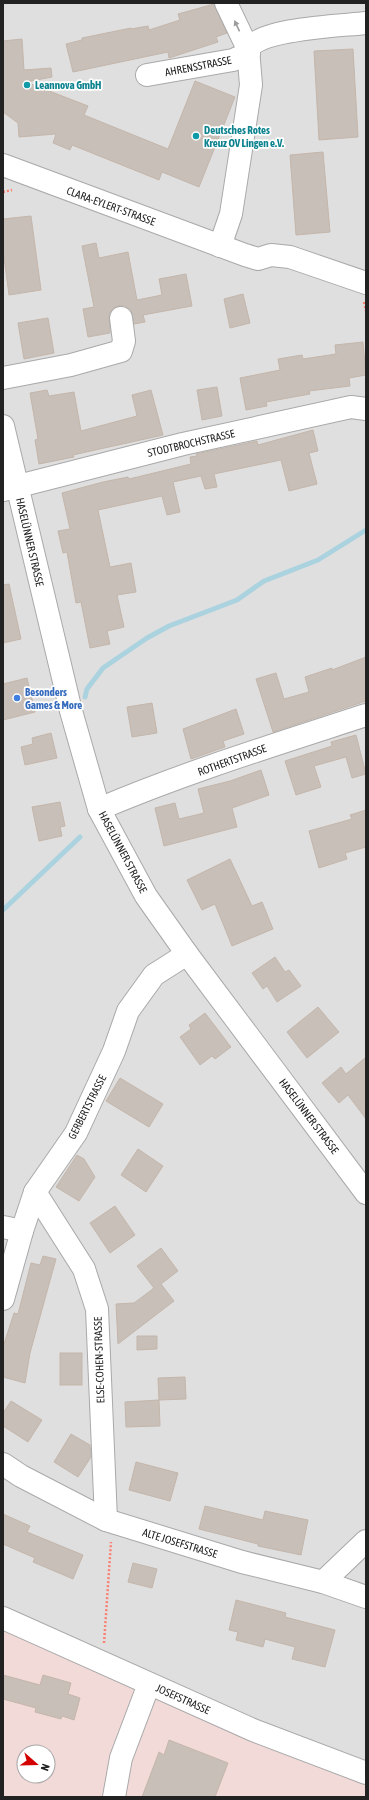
<svg xmlns="http://www.w3.org/2000/svg" width="369" height="1800" font-family="'Asap Condensed',sans-serif">
	<style>
		.residential { fill: #e0dfdf }
		.commercial { fill: #f2dad9; fill-rule: evenodd }
		.lines { fill: none; stroke-linecap: round; stroke-linejoin: round }
		.stream { stroke: #aad3df; stroke-width: 5 }
		.building { fill: #c7bfb8; stroke: #c4b6ab }
		.minor-casing { stroke: #a9a9a9; stroke-width: 24 }
		.path { stroke: #fa8072; stroke-width: 2.5; stroke-dasharray: 2 2; stroke-linecap: butt }
		.minor { stroke: #fff; stroke-width: 22 }
		.oneway { fill: #9c9c9c }
		.culture-dot { fill: #0f9aa8; stroke: #fff; stroke-width: 1.5 }
		.shop-dot { fill: #3f7fe0; stroke: #fff; stroke-width: 1.5 }
		.labels { text-anchor: middle; stroke-width: 3.5; stroke-linejoin: round; paint-order: stroke }
		.street-label { font-size: 11px; fill: #222; stroke: #fff }
		.culture-label { font-size: 11px; font-weight: bold; fill: #0d838f; stroke: #fff; text-anchor: start }
		.shop-label { font-size: 11px; font-weight: bold; fill: #366cbe; stroke: #fff; text-anchor: start }
	</style>
	<rect width="100%" height="100%" fill="#f2efe9"/>
	<!-- residential -->
	<polygon class="residential" points="3,3 366,3 366,1768 3,1612"/>
	<!-- commercial -->
	<path class="commercial" d="M3,1628L155,1699L248,1737L366,1783V1797H3ZM24,1752H48V1776H24Z"/>
	<g class="lines">
		<!-- stream -->
		<g class="stream">
			<polyline points="85,697 87,689 103,668 147,638 169,626 237,600 264,581 318,560 366,530"/>
			<polyline points="3,910 80,837"/>
		</g>
	</g>
	<!-- building -->
	<g class="building">
		<polygon points="214,4 227,33 216,37 218,42 169,58 168,52 73,72 66,44 82,40 82,38 131,28 131,29 148,26 149,30 180,20 178,14"/>
		<polygon points="22,39 24,70 51,68 52,77 26,82 88,106 84,115 168,149 195,81 235,97 199,187 162,172 159,180 72,145 70,150 53,143 56,134 19,137 18,123 3,112 3,41"/>
		<polygon points="353,49 358,137 319,140 314,51"/>
		<polygon points="323,152 330,232 296,235 290,155"/>
		<polygon points="31,216 41,290 9,295 3,250 3,219"/>
		<polygon points="96,243 99,258 128,252 137,300 162,295 159,279 186,274 192,306 143,315 145,322 134,324 131,310 125,306 119,306 113,308 109,314 110,333 88,337 83,309 94,307 82,246"/>
		<polygon points="243,294 250,323 230,328 224,299"/>
		<polygon points="48,318 54,353 24,359 18,323"/>
		<polygon points="363,342 366,375 349,378 350,386 309,391 310,394 266,402 267,406 246,410 240,378 280,370 278,359 302,355 303,359 336,354 335,345"/>
		<polygon points="217,387 222,416 202,420 197,390"/>
		<polygon points="47,390 49,396 74,392 81,431 137,416 132,395 151,390 163,435 73,455 74,457 39,464 35,440 38,439 30,393"/>
		<polygon points="313,430 318,451 309,453 317,484 289,491 281,460 214,474 217,487 205,489 201,476 173,482 180,512 167,515 162,496 98,510 110,567 131,563 136,592 117,595 124,627 107,631 110,644 90,648 81,602 76,603 67,552 63,553 58,531 70,529 62,493 103,482 128,477 129,479 191,464 190,457 197,456 196,454 257,441 258,445"/>
		<polygon points="9,584 21,639 3,643 3,585"/>
		<polygon points="366,657 366,701 273,732 256,679 276,673 284,699 309,692 305,677 332,668 332,670"/>
		<polygon points="27,678 35,712 3,720 3,684"/>
		<polygon points="152,703 157,733 132,737 127,707"/>
		<polygon points="236,709 244,734 223,741 225,747 191,759 183,729"/>
		<polygon points="51,733 57,758 25,765 21,747 33,744 32,738"/>
		<polygon points="356,735 366,774 352,778 346,757 314,766 321,787 296,795 285,761 332,746 331,742"/>
		<polygon points="261,770 269,795 232,808 237,827 164,846 155,808 175,803 179,819 204,813 198,789 230,781"/>
		<polygon points="60,802 65,826 60,827 62,836 39,841 32,807"/>
		<polygon points="366,810 366,847 345,853 347,859 319,868 309,831 352,819 350,815"/>
		<polygon points="230,859 252,906 262,902 273,929 232,946 215,904 202,910 187,880"/>
		<polygon points="275,957 285,972 289,970 301,986 277,1002 267,986 263,989 252,973"/>
		<polygon points="318,1007 339,1032 307,1058 287,1032"/>
		<polygon points="205,1013 231,1047 215,1059 212,1056 200,1065 180,1037 191,1029 189,1025"/>
		<polygon points="366,1057 366,1119 348,1095 339,1103 322,1083 341,1067 346,1074"/>
		<polygon points="120,1078 163,1104 149,1127 106,1101"/>
		<polygon points="138,1149 163,1166 146,1192 121,1175"/>
		<polygon points="77,1155 84,1159 95,1177 79,1201 56,1187"/>
		<polygon points="115,1206 135,1235 110,1253 90,1223"/>
		<polygon points="161,1248 178,1271 161,1284 174,1301 118,1344 116,1304 134,1303 154,1288 137,1266"/>
		<polygon points="43,1256 56,1259 30,1353 25,1383 3,1377 3,1347 14,1313 18,1314 31,1263 40,1265"/>
		<polygon points="137,1336 157,1336 157,1349 137,1350"/>
		<rect x="60" y="1353" width="22" height="32"/>
		<polygon points="185,1377 186,1399 159,1400 158,1378"/>
		<polygon points="159,1400 160,1426 126,1427 125,1402"/>
		<polygon points="11,1401 42,1420 28,1442 3,1426 3,1413"/>
		<polygon points="71,1434 90,1445 91,1457 78,1477 54,1462"/>
		<polygon points="136,1462 178,1473 170,1501 129,1490"/>
		<polygon points="205,1506 263,1520 265,1511 308,1520 301,1555 258,1546 258,1544 199,1529"/>
		<polygon points="3,1514 30,1526 27,1532 83,1555 73,1579 33,1562 35,1558 3,1544"/>
		<polygon points="133,1563 157,1569 152,1588 128,1582"/>
		<polygon points="236,1600 286,1613 285,1617 335,1630 325,1667 292,1659 295,1647 265,1639 263,1647 236,1640 238,1632 229,1630"/>
		<polygon points="3,1675 40,1685 43,1675 71,1683 68,1694 80,1698 74,1720 62,1716 61,1719 35,1712 36,1708 3,1699"/>
		<polygon points="169,1740 228,1763 215,1797 142,1797 159,1752 164,1755"/>
	</g>
	<g class="lines">
		<defs>
			<g id="minor">
				<path d="M248,49C262,28 340,26 366,23"/>
				<polyline points="147,75 233,60 249,53"/>
				<polyline points="3,165 245,255 258,259 271,255 290,257 366,283"/>
				<polyline points="220,246 231,214 251,85 248,49 226,3"/>
				<polyline points="3,378 71,365 121,351 124,341 121,318"/>
				<polyline points="3,426 71,711 99,809 146,896 187,954 366,1193"/>
				<polyline points="3,490 183,444 351,407 366,409"/>
				<path d="M99,809C186,772 277,744 366,715"/>
				<polyline points="35,1192 84,1269 97,1309 106,1520"/>
				<polyline points="3,1227 22,1231"/>
				<polyline points="3,1299 22,1231 35,1192 76,1133 114,1051 128,1011 154,975 187,954"/>
				<polyline points="3,1464 21,1476 106,1520 242,1562 323,1582 366,1597"/>
				<polyline points="323,1582 366,1541"/>
				<polyline points="3,1618 253,1730 366,1773"/>
				<polyline points="114,1797 121,1758 149,1684"/>
			</g>
		</defs>
		<!-- minor casing -->
		<use href="#minor" class="minor-casing"/>
		<!-- path -->
		<g class="path">
			<polyline points="3,192 12,190"/>
			<polyline points="364,302 366,311"/>
			<polyline points="104,1643 111,1542"/>
		</g>
		<!-- minor -->
		<use href="#minor" class="minor"/>
	</g>
	<!-- one-way arrows -->
	<defs><path id="oneway-solid" d="M-6-.8H1V-3.2L6.5 0L1 3.2V.8H-6Z"/></defs>
	<use class="oneway" href="#oneway-solid" transform="translate(237 26) rotate(-115)"/>
	<!-- markers -->
	<g class="culture-dot">
		<circle cx="27" cy="85" r="4"/>
		<circle cx="196" cy="136" r="4"/>
	</g>
	<circle class="shop-dot" cx="17" cy="698" r="4"/>
	<g class="labels">
		<!-- street labels -->
		<g class="street-label">
			<text transform="translate(198 66) rotate(-11)" y="4">AHRENSSTRASSE</text>
			<text transform="translate(111 206) rotate(20)" y="4">CLARA-EYLERT-STRASSE</text>
			<text transform="translate(191 443) rotate(-13)" y="4">STODTBROCHSTRASSE</text>
			<text transform="translate(30 542) rotate(77)" y="4">HASELÜNNER STRASSE</text>
			<text transform="translate(232 760) rotate(-20)" y="4">ROTHERTSTRASSE</text>
			<text transform="translate(123 852) rotate(62)" y="4">HASELÜNNER STRASSE</text>
			<text transform="translate(87 1107) rotate(-63)" y="4">GERBERTSTRASSE</text>
			<text transform="translate(309 1116) rotate(53)" y="4">HASELÜNNER STRASSE</text>
			<text transform="translate(99 1360) rotate(-92)" y="4">ELSE-COHEN-STRASSE</text>
			<text transform="translate(180 1543) rotate(17)" y="4">ALTE JOSEFSTRASSE</text>
			<text transform="translate(183 1699) rotate(24)" y="4">JOSEFSTRASSE</text>
		</g>
		<!-- culture labels -->
		<g class="culture-label">
			<text x="35" y="89">Leannova GmbH</text>
			<text x="204" y="134">Deutsches Rotes<tspan x="204" dy="13">Kreuz OV Lingen e.V.</tspan></text>
		</g>
		<!-- shop labels -->
		<g class="shop-label">
			<text x="25" y="696">Besonders<tspan x="25" dy="13">Games &amp; More</tspan></text>
		</g>
	</g>
	<!-- border -->
	<rect width="369" height="1800" fill="none" stroke="#222222" stroke-width="8"/>
	<!-- north arrow -->
	<g transform="translate(36 1764) rotate(110)"><circle r="19" fill="#ffffff" stroke="#a7a7a7"/>
	<path d="M0-3L7 15L0 10L-7 15Z" fill="#d40000"/>
	<text y="-6" font-size="11" font-weight="bold" text-anchor="middle" fill="#222222">N</text>
	</g>
</svg>
